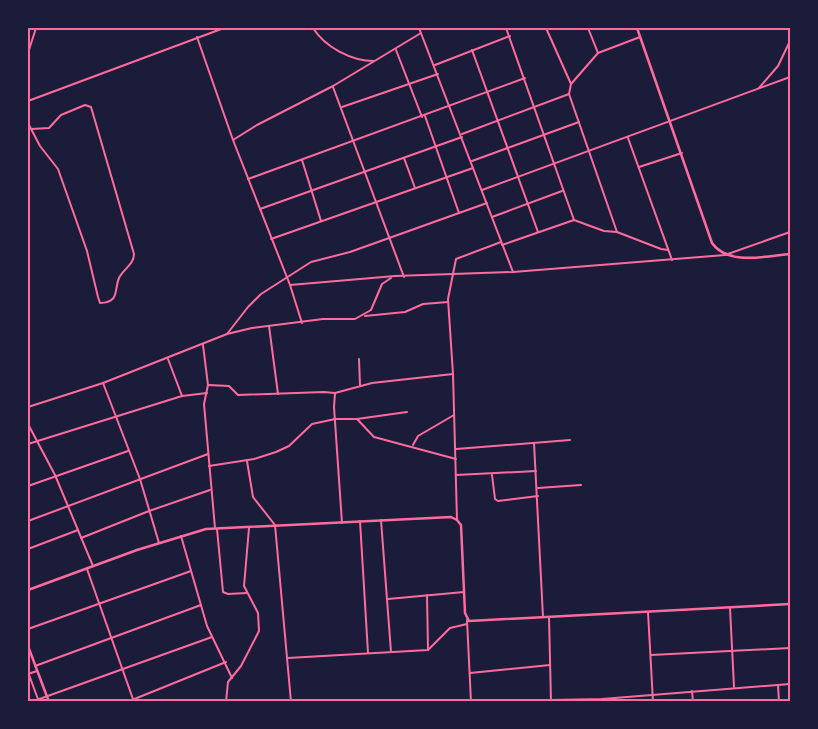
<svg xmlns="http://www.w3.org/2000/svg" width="818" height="729" font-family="Figtree,sans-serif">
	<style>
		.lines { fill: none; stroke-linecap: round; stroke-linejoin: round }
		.minor { stroke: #ff6b9d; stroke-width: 2 }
		.tertiary { stroke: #ff6b9d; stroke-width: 2.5 }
		.secondary { stroke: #ff6b9d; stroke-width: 2.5 }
		.neatline { fill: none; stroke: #ff6b9d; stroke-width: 2 }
	</style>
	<rect width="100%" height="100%" fill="#1b1b3a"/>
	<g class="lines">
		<!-- minor -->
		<g class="minor">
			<path d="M313,28C325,47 351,61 374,61"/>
			<polyline points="419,28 513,272"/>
			<polyline points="506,28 574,220"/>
			<polyline points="546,28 571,84 569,94 617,232"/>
			<polyline points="588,28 598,53"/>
			<polyline points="197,37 233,140 290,285 302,323"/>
			<polyline points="396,50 422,117"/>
			<polyline points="472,50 538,232"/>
			<polyline points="28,53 36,28"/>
			<polyline points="435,65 510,36"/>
			<polyline points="571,84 598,53 640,37"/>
			<polyline points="333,87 404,277"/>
			<polyline points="759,88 778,66 790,41"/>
			<polyline points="28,101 224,28"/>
			<polyline points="342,107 438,74"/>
			<polyline points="425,116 459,213"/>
			<path d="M28,123L40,146L58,169L87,251L98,297L100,303C120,303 114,289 119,278C123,269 134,265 134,254L91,107L85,105L61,115L49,128L31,129"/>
			<polyline points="462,134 569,94"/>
			<polyline points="628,138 672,260"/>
			<polyline points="233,140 257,125 333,86 421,33"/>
			<polyline points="404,158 415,188"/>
			<polyline points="302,160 321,221"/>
			<polyline points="472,161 579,122"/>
			<polyline points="639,167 682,153"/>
			<polyline points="248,179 525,78"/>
			<polyline points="482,190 790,77"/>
			<polyline points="260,209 462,137"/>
			<polyline points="492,217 562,191"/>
			<polyline points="271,239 473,168"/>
			<polyline points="502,245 574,220 604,231 617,232 661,249 668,250"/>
			<polyline points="290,285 395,276 513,272 725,255 790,232"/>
			<polyline points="365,316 405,312 423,304 448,302"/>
			<polyline points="269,326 278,394"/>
			<polyline points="227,334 248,307 261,294 311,262 350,252 487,203"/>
			<polyline points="203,345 208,385 204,404 215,528"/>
			<polyline points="168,359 182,396"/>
			<polyline points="359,359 360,385"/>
			<polyline points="103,383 140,479 159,543"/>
			<polyline points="208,385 229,386 238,395 324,392 335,393 372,383 453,374"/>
			<polyline points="335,393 334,407 342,523"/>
			<polyline points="28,407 103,383 227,334 252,328 323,319 355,319 371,310 382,284 391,278"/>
			<polyline points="357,419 374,437 456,459"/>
			<polyline points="28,424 55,475 93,566"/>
			<polyline points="534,443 543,617"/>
			<polyline points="28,444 182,396 207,393"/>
			<polyline points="413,445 418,436 454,415"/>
			<polyline points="456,449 570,440"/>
			<polyline points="247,461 253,497 275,525 291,702"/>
			<polyline points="209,466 254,459 276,452 289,446 312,424 335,419 357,419 407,412"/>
			<polyline points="456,475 536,471"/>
			<polyline points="492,475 495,499 498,501 538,496"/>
			<polyline points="28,486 128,451"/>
			<polyline points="538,488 581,485"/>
			<polyline points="381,520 391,652"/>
			<polyline points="457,520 453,374 448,299 456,259 501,242"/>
			<polyline points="28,521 208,454"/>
			<polyline points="360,521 368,653"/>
			<polyline points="217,529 223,592 228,594 247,593"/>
			<polyline points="181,536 207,626 232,678"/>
			<polyline points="81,538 149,511 210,490"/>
			<polyline points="28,549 78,530"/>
			<polyline points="87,569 134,702"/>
			<polyline points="427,595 428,650"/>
			<polyline points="388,599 464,592"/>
			<polyline points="730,608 734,687"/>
			<polyline points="648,612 653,702"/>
			<polyline points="549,617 551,702"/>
			<polyline points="467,620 471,702"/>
			<polyline points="28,629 191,571"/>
			<polyline points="651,655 790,648"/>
			<polyline points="288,658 428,650 450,628 467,624"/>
			<polyline points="35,666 201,605"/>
			<polyline points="28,672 39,702"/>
			<polyline points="470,673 550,665"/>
			<polyline points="28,674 37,671"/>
			<polyline points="778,685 779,702"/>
			<polyline points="692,691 693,702"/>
			<polyline points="551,700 602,699 790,684"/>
			<polyline points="31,702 212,637"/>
			<polyline points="127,702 226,662"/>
			<polyline points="226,702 228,682 241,666 259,631 258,613 244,586 249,528"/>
		</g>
		<!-- tertiary -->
		<g class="tertiary">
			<path d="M637,28L712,243C728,266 766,256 790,254"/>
			<polyline points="28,590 137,550 206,529 451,517 457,520 461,525 465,613 469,621 790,604"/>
		</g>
		<!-- secondary -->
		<polyline class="secondary" points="28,646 49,702"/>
	</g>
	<!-- border -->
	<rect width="818" height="729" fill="none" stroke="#1b1b3a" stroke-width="58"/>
	<rect x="29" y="29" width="760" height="671" class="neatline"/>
</svg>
